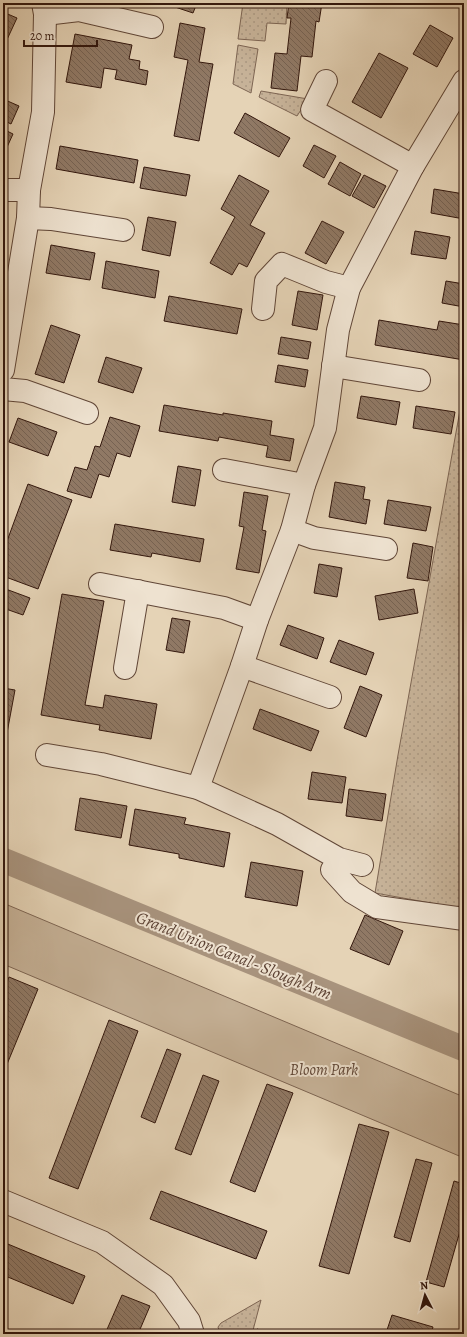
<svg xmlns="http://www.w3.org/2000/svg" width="467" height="1337" font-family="Alegreya,serif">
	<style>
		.grass { fill: url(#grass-dots); stroke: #7d6553 }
		.park { fill: #c7b399; stroke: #7d6553 }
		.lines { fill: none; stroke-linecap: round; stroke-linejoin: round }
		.canal { stroke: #a8937d; stroke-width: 25 }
		.building { fill: url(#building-back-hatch); stroke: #33170d }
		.street-casing { stroke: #604637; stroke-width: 24 }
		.street { stroke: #eee2d0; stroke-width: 22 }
		.labels { text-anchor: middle; stroke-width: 4; stroke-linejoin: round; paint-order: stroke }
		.park-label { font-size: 16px; font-style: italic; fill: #5f4637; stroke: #eee2d0 }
		.water-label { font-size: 17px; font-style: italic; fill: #5c4234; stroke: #eee2d0 }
	</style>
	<defs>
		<pattern id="grass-dots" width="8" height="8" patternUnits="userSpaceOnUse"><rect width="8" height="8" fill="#c7b399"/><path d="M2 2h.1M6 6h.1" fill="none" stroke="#ab9983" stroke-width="1.8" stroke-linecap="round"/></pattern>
		<pattern id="building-back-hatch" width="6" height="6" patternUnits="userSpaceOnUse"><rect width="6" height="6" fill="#907965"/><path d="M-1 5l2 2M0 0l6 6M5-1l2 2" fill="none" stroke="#766252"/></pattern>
	</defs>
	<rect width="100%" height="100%" fill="#e5d3b6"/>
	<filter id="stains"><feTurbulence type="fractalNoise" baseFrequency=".005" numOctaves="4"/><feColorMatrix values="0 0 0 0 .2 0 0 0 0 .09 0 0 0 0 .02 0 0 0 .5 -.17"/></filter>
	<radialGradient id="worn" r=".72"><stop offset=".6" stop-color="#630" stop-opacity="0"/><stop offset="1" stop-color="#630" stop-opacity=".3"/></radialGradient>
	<!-- grass -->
	<g class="grass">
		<polygon points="243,3 287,3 286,24 267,23 265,41 238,39"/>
		<polygon points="238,45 258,49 251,93 233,84"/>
		<polygon points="261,91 308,99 297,116 259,97"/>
		<polygon points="464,388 464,909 375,893 398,755"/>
		<polygon points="261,1300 252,1334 220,1334 218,1327 221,1323"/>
	</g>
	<!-- park -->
	<polygon class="park" points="3,903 464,1097 464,1158 3,964"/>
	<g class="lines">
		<!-- canal -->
		<polyline class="canal" points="3,860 464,1049"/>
	</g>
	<!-- building -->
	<g class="building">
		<polygon points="177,3 197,3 193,13 175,7"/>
		<polygon points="289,3 322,3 319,22 316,21 312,57 301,56 297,91 271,88 275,53 287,54 291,18 287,18"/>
		<polygon points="3,12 17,18 4,46 3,45"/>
		<polygon points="180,23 205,28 199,62 213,64 199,141 174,136 188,60 174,57"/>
		<polygon points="430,25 453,38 437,67 413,54"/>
		<polygon points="75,34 132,45 129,59 140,61 139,69 148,71 146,85 115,79 117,70 104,68 101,88 66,82"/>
		<polygon points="379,53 408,68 381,118 352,102"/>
		<polygon points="3,99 19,106 11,124 3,120"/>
		<polygon points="245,113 290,138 279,157 234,133"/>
		<polygon points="3,129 13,134 3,156"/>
		<polygon points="314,145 336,156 324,178 303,166"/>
		<polygon points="60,146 138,160 134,183 56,169"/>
		<polygon points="340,162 361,174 350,196 328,184"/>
		<polygon points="144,167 190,175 186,196 140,188"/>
		<polygon points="239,175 269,191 250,225 265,233 247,267 239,263 232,275 210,263 235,217 221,209"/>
		<polygon points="364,175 386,186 374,208 352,196"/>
		<polygon points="434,189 464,194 464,219 431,213"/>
		<polygon points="148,217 176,222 170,256 142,250"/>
		<polygon points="322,221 344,232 326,264 305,253"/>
		<polygon points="415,231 450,237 446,259 411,254"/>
		<polygon points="51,245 95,253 90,280 46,273"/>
		<polygon points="106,261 159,271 155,298 102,288"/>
		<polygon points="446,281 464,284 464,307 442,303"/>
		<polygon points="298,291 323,295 317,330 292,325"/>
		<polygon points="169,296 242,309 237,334 164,321"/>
		<polygon points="379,320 437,330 439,321 464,325 464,360 375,345"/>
		<polygon points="51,325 80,335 64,383 35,374"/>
		<polygon points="281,337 311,342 308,359 278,354"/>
		<polygon points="106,357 142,368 133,393 98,382"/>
		<polygon points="278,365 308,370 305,387 275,382"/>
		<polygon points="361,396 400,402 396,425 357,418"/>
		<polygon points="164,405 223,415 223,413 272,421 270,435 294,439 290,461 266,457 268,446 219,437 218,441 159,431"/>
		<polygon points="416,406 455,412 451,434 413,428"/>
		<polygon points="110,417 140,426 130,457 117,453 109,477 99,474 91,498 67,491 75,467 87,470 95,446 100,447"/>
		<polygon points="18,418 57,432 48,456 9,442"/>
		<polygon points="178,466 201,470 195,506 172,502"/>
		<polygon points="335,482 365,487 363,499 370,500 366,524 329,517"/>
		<polygon points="28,484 72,500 38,589 3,576 3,552"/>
		<polygon points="244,492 268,496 262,530 266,531 259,573 236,569 244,527 239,526"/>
		<polygon points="388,500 431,507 426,531 384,524"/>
		<polygon points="115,524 204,539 200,562 152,553 151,557 110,550"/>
		<polygon points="413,543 433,547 428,581 407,578"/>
		<polygon points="319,564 342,568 337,597 314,593"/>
		<polygon points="3,588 30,598 23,615 3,608"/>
		<polygon points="414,589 418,613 379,620 375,596"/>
		<polygon points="62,594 104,601 85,705 103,708 105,695 157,704 151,739 99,730 100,725 41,715"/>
		<polygon points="172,618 190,621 184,653 166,650"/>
		<polygon points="288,625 324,638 317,659 280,645"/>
		<polygon points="339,640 374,653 366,675 330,662"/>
		<polygon points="360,686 382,695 366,737 344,728"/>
		<polygon points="3,688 15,690 7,733 3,732"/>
		<polygon points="260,709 319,731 311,751 253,729"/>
		<polygon points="312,772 346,777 342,803 308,799"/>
		<polygon points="349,789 386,794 382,821 346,816"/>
		<polygon points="80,798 127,806 121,838 75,830"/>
		<polygon points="135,809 186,818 184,824 230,833 224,867 179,858 179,854 129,845"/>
		<polygon points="251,862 303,871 297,906 245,897"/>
		<polygon points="365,915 403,931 389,965 350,949"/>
		<polygon points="9,977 38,989 3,1074 3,991"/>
		<polygon points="109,1020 138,1031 78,1189 49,1178"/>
		<polygon points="167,1049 181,1054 155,1123 141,1117"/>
		<polygon points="203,1075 219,1081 191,1155 175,1149"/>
		<polygon points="267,1084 293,1093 255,1192 230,1182"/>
		<polygon points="359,1124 389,1132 349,1274 319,1266"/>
		<polygon points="416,1159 432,1163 410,1242 394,1237"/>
		<polygon points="454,1181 464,1184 464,1217 444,1287 426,1282"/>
		<polygon points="161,1191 267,1231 256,1259 150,1219"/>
		<polygon points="3,1242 85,1276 73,1304 3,1275"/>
		<polygon points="122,1295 150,1306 138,1334 105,1334"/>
		<polygon points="392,1315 433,1327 431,1334 401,1334 387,1330"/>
		<polygon points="257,1329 273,1334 255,1334"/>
	</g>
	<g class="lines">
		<defs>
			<g id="street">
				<polyline points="45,14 79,10 152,27"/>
				<polyline points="326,81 312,110 413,166"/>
				<polyline points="3,190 29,190"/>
				<polyline points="28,218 51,219 123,230"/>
				<polyline points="263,309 266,281 282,264 326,282 349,288"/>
				<polyline points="333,366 419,380"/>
				<polyline points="3,370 28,218 29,190 43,112 45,14 43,3"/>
				<polyline points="3,389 25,391 87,413"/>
				<polyline points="224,470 304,485"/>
				<polyline points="292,530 314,538 386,549"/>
				<polyline points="100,584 224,608 257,620"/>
				<polyline points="242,666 330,697"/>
				<polyline points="125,668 138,591"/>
				<polyline points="47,755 101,764 198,788 277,824 339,859 362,865"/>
				<polyline points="198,788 242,666 257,620 292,530 304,485 325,428 338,330 349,288 413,166 464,81"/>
				<polyline points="332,870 352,892 377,907 464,919"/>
				<polyline points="3,1201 102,1242 163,1285 189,1321 193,1334"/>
			</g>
		</defs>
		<!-- street casing -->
		<use href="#street" class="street-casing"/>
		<!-- street -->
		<use href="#street" class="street"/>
	</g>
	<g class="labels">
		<!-- park labels -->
		<g class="park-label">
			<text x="324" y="1075">Bloom Park</text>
		</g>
		<!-- water labels -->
		<g class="water-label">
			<text transform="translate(234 955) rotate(22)" y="6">Grand Union Canal - Slough Arm</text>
		</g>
	</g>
	<!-- margin -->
	<rect width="467" height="1337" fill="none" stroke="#e5d3b6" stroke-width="16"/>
	<rect x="4" y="4" width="459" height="1329" fill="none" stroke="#33170d" stroke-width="2"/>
	<rect x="8" y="8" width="451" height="1321" fill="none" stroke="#33170d"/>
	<!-- north arrow -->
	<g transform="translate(425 1295) rotate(354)" stroke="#eee2d0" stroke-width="3" paint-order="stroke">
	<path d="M0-3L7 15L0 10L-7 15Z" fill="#33170d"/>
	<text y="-6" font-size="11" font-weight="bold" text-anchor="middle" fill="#33170d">N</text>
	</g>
	<!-- scale -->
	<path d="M24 40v6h73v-6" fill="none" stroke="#33170d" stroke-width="2"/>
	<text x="30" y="40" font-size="12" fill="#33170d" stroke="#eee2d0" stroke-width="3" paint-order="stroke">20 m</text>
	<rect width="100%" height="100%" filter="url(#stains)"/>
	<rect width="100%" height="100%" fill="url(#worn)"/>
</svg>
